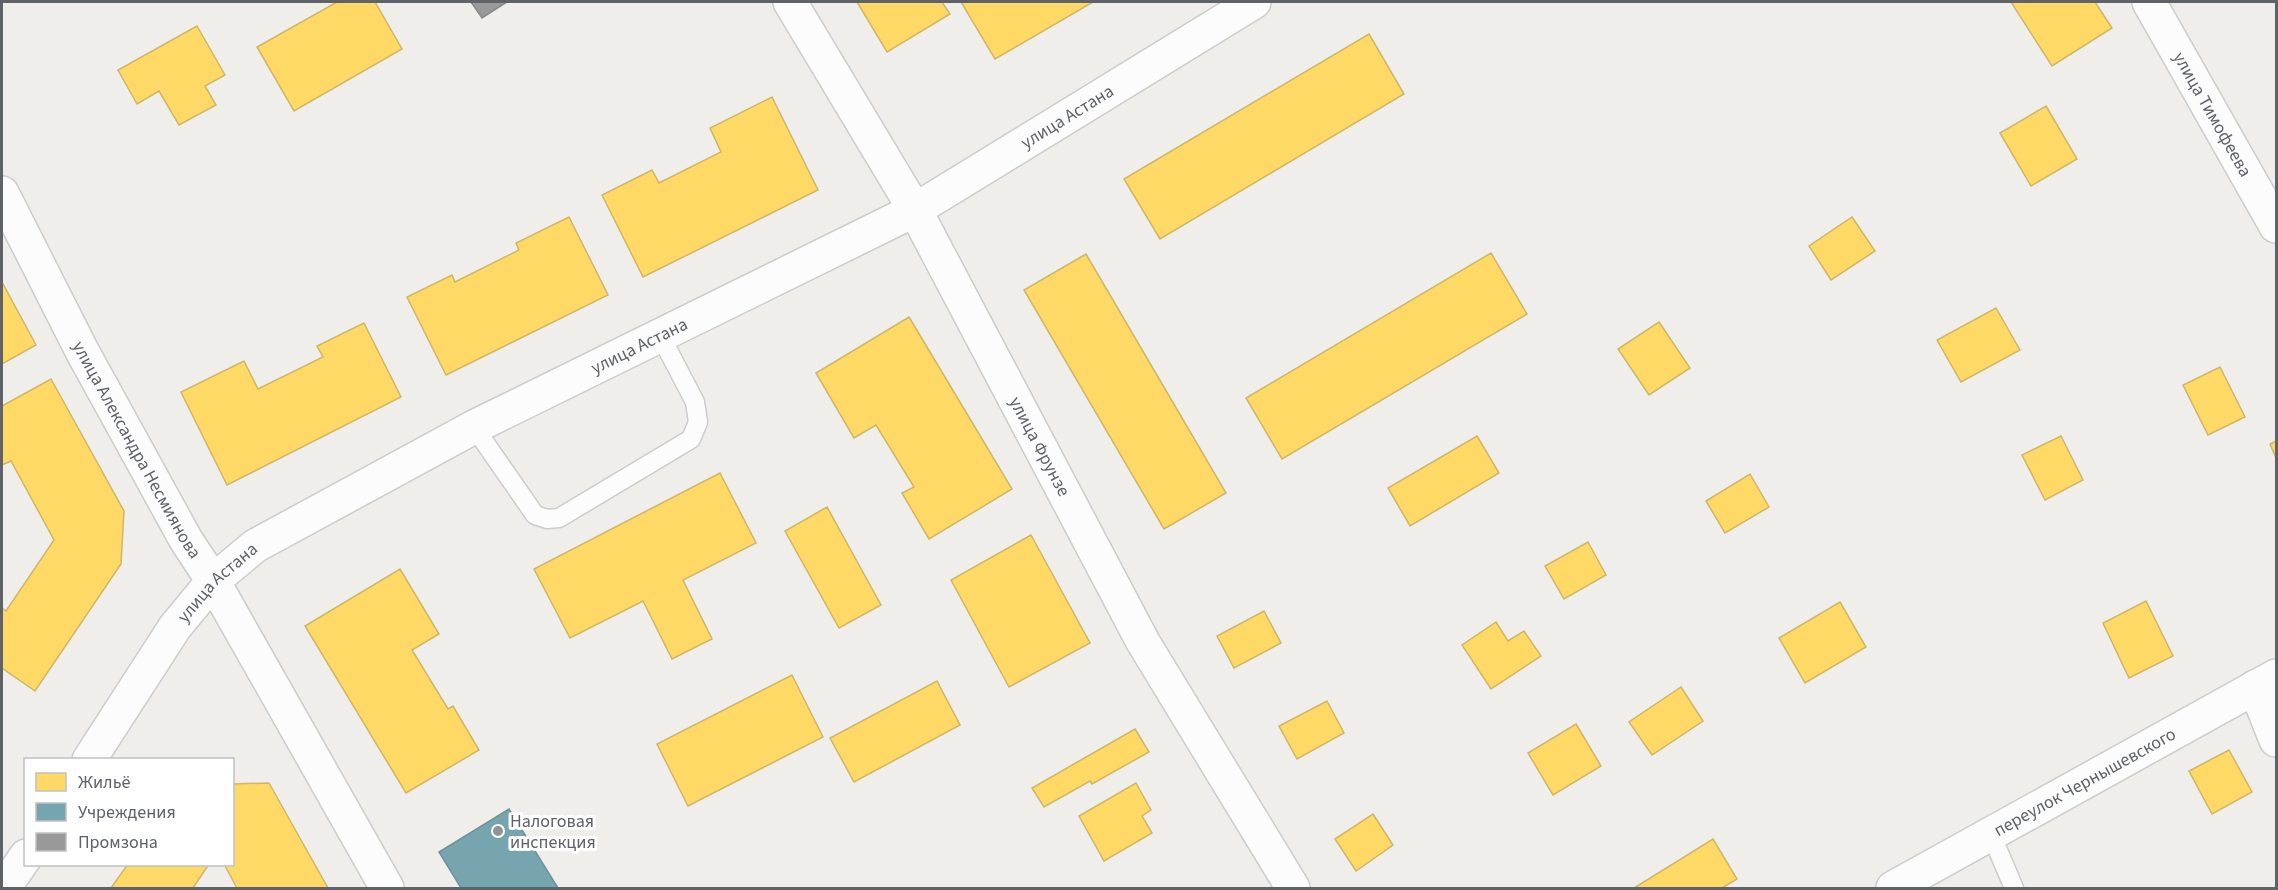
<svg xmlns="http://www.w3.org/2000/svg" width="2278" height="890" font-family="'Source Sans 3',sans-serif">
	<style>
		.homes { fill: #ffd966; stroke: #cfb667; stroke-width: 1.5 }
		.public { fill: #76a5af; stroke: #6f919a; stroke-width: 1.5 }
		.industry { fill: #999; stroke: #88898a; stroke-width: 1.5 }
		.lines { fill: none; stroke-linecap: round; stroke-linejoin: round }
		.service-casing { stroke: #cbcccc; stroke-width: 21 }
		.minor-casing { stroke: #cbcccc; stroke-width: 36 }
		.tertiary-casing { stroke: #cbcccc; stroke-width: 36 }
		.service { stroke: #fdfcfc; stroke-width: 18 }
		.minor { stroke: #fdfcfc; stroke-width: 33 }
		.tertiary { stroke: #fdfcfc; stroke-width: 33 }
		.poi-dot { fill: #919496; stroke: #fff; stroke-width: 2 }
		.labels { text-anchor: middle; stroke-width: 6; stroke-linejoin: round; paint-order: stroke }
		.street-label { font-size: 18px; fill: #5f6368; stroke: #fff }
		.poi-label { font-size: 18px; fill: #5f6368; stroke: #fff; text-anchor: start }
	</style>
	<rect width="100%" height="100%" fill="#efeeea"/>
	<!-- homes -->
	<g class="homes">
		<polygon points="337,2 375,2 402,49 294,111 257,47"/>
		<polygon points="857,2 942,2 950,14 887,52"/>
		<polygon points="961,2 1093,2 995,59"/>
		<polygon points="2011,2 2095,2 2112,28 2052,66"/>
		<polygon points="197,26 225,75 205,86 216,105 179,125 159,91 137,104 118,70"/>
		<polygon points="1369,34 1404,94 1160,239 1124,179"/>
		<polygon points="772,97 818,190 643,277 602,195 652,170 659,183 721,152 710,128"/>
		<polygon points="2046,106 2077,159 2031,186 2000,133"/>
		<polygon points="569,217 608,295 446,375 407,297 452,275 455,282 519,250 516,243"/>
		<polygon points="1852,217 1875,251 1831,280 1809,246"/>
		<polygon points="1491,253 1527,314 1282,459 1246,398"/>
		<polygon points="1086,254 1226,493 1164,529 1024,290"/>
		<polygon points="2,282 36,345 2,364"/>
		<polygon points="1996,308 2020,350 1961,382 1937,340"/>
		<polygon points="909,317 1012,489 929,539 902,493 914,487 876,425 854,438 816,373"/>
		<polygon points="1659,322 1690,368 1649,395 1618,349"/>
		<polygon points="364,323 401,397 227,485 181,392 244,361 258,389 323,357 317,346"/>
		<polygon points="2220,367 2245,417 2208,435 2183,385"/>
		<polygon points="51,379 124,511 121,564 35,691 2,668 2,608 6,611 54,540 11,461 2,465 2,406"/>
		<polygon points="1477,436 1499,473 1410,526 1388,488"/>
		<polygon points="2061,436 2083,480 2045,500 2022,455"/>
		<polygon points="2276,441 2276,458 2270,444"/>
		<polygon points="720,473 756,543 683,580 712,639 672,659 643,601 570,638 534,569"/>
		<polygon points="1750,474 1769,507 1725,533 1706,501"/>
		<polygon points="827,507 881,605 839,628 785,531"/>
		<polygon points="1031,535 1090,643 1009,687 951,580"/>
		<polygon points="1588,542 1606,575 1564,599 1545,566"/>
		<polygon points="400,569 439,634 412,650 448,709 453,706 479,750 406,793 305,626"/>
		<polygon points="2146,601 2173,656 2129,678 2103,623"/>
		<polygon points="1840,602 1866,647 1805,683 1779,638"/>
		<polygon points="1264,611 1281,643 1234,668 1217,636"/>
		<polygon points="1496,622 1508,641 1524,631 1541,656 1491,689 1462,645"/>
		<polygon points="792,675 823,737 688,806 657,744"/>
		<polygon points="937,681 960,725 854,782 830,738"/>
		<polygon points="1681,687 1703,721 1652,755 1629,722"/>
		<polygon points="1327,701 1344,733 1297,759 1279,726"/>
		<polygon points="1576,724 1601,766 1553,795 1528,753"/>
		<polygon points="1135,729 1149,752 1092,784 1090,781 1044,807 1032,788"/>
		<polygon points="2229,750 2252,792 2212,814 2189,771"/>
		<polygon points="269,783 292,824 328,888 237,888 224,864 232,864 232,784"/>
		<polygon points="1136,783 1151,810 1142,816 1152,833 1104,861 1079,816"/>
		<polygon points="1373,814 1393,845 1356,871 1335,839"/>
		<polygon points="1713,839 1737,879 1722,888 1634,888"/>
		<polygon points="128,864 209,864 193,888 111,888"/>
	</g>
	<!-- public -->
	<polygon class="public" points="509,809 558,888 461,888 439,852"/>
	<!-- industry -->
	<polygon class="industry" points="471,2 507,2 482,18"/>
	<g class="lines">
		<defs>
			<g id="service">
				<polyline points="474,427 535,515 547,519 559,518 691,439 698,422 695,402 660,335"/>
				<polyline points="1991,834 2014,888"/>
			</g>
			<g id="minor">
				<path id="s1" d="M790,2L915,210L1143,642L1293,888"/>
				<path id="s2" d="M2149,2L2276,226"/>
				<path id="s3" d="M2,193L82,351L186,540L213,581L387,888"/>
				<polyline points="2255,687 2276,740"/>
				<path id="s4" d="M1893,888L2276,676"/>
			</g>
			<g id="tertiary">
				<path id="s5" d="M89,760L175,627L213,581L255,546L474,427L915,210L1254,2"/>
				<polyline points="4,888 26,856"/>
			</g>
		</defs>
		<!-- service casing -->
		<use href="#service" class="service-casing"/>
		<!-- minor casing -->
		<use href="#minor" class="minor-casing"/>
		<!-- tertiary casing -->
		<use href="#tertiary" class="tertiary-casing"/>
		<!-- service -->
		<use href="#service" class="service"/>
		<!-- minor -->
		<use href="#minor" class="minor"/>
		<!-- tertiary -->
		<use href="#tertiary" class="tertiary"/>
	</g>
	<!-- markers -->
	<circle class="poi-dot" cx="498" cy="831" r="6"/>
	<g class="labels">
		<!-- street labels -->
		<g class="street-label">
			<text dy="6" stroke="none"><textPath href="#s2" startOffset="129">улица Тимофеева</textPath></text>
			<text dy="6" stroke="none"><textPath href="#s5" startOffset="1192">улица Астана</textPath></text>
			<text dy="6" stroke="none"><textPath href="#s5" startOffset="706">улица Астана</textPath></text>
			<text dy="6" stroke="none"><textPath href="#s1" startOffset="510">улица Фрунзе</textPath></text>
			<text dy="6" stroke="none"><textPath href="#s3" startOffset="290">улица Александра Несмиянова</textPath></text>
			<text dy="6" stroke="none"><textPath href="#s5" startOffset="220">улица Астана</textPath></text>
			<text dy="6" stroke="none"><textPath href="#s4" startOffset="219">переулок Чернышевского</textPath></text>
		</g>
		<!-- poi labels -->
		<g class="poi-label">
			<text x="510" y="827">Налоговая<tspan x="510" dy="21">инспекция</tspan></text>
		</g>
	</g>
	<!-- border -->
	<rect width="2278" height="890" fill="none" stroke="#5f6368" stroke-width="6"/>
	<!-- legend -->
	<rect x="24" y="758" width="210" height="108" fill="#ffffff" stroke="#bfc1c3" stroke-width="1.5"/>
	<rect x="36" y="773" width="30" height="18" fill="#ffd966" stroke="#bfc1c3" stroke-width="1.5"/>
	<text x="78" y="788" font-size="18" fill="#5f6368">Жильё</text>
	<rect x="36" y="803" width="30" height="18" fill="#76a5af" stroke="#bfc1c3" stroke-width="1.5"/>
	<text x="78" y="818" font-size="18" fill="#5f6368">Учреждения</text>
	<rect x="36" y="833" width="30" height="18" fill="#999999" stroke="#bfc1c3" stroke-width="1.5"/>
	<text x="78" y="848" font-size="18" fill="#5f6368">Промзона</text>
</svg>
